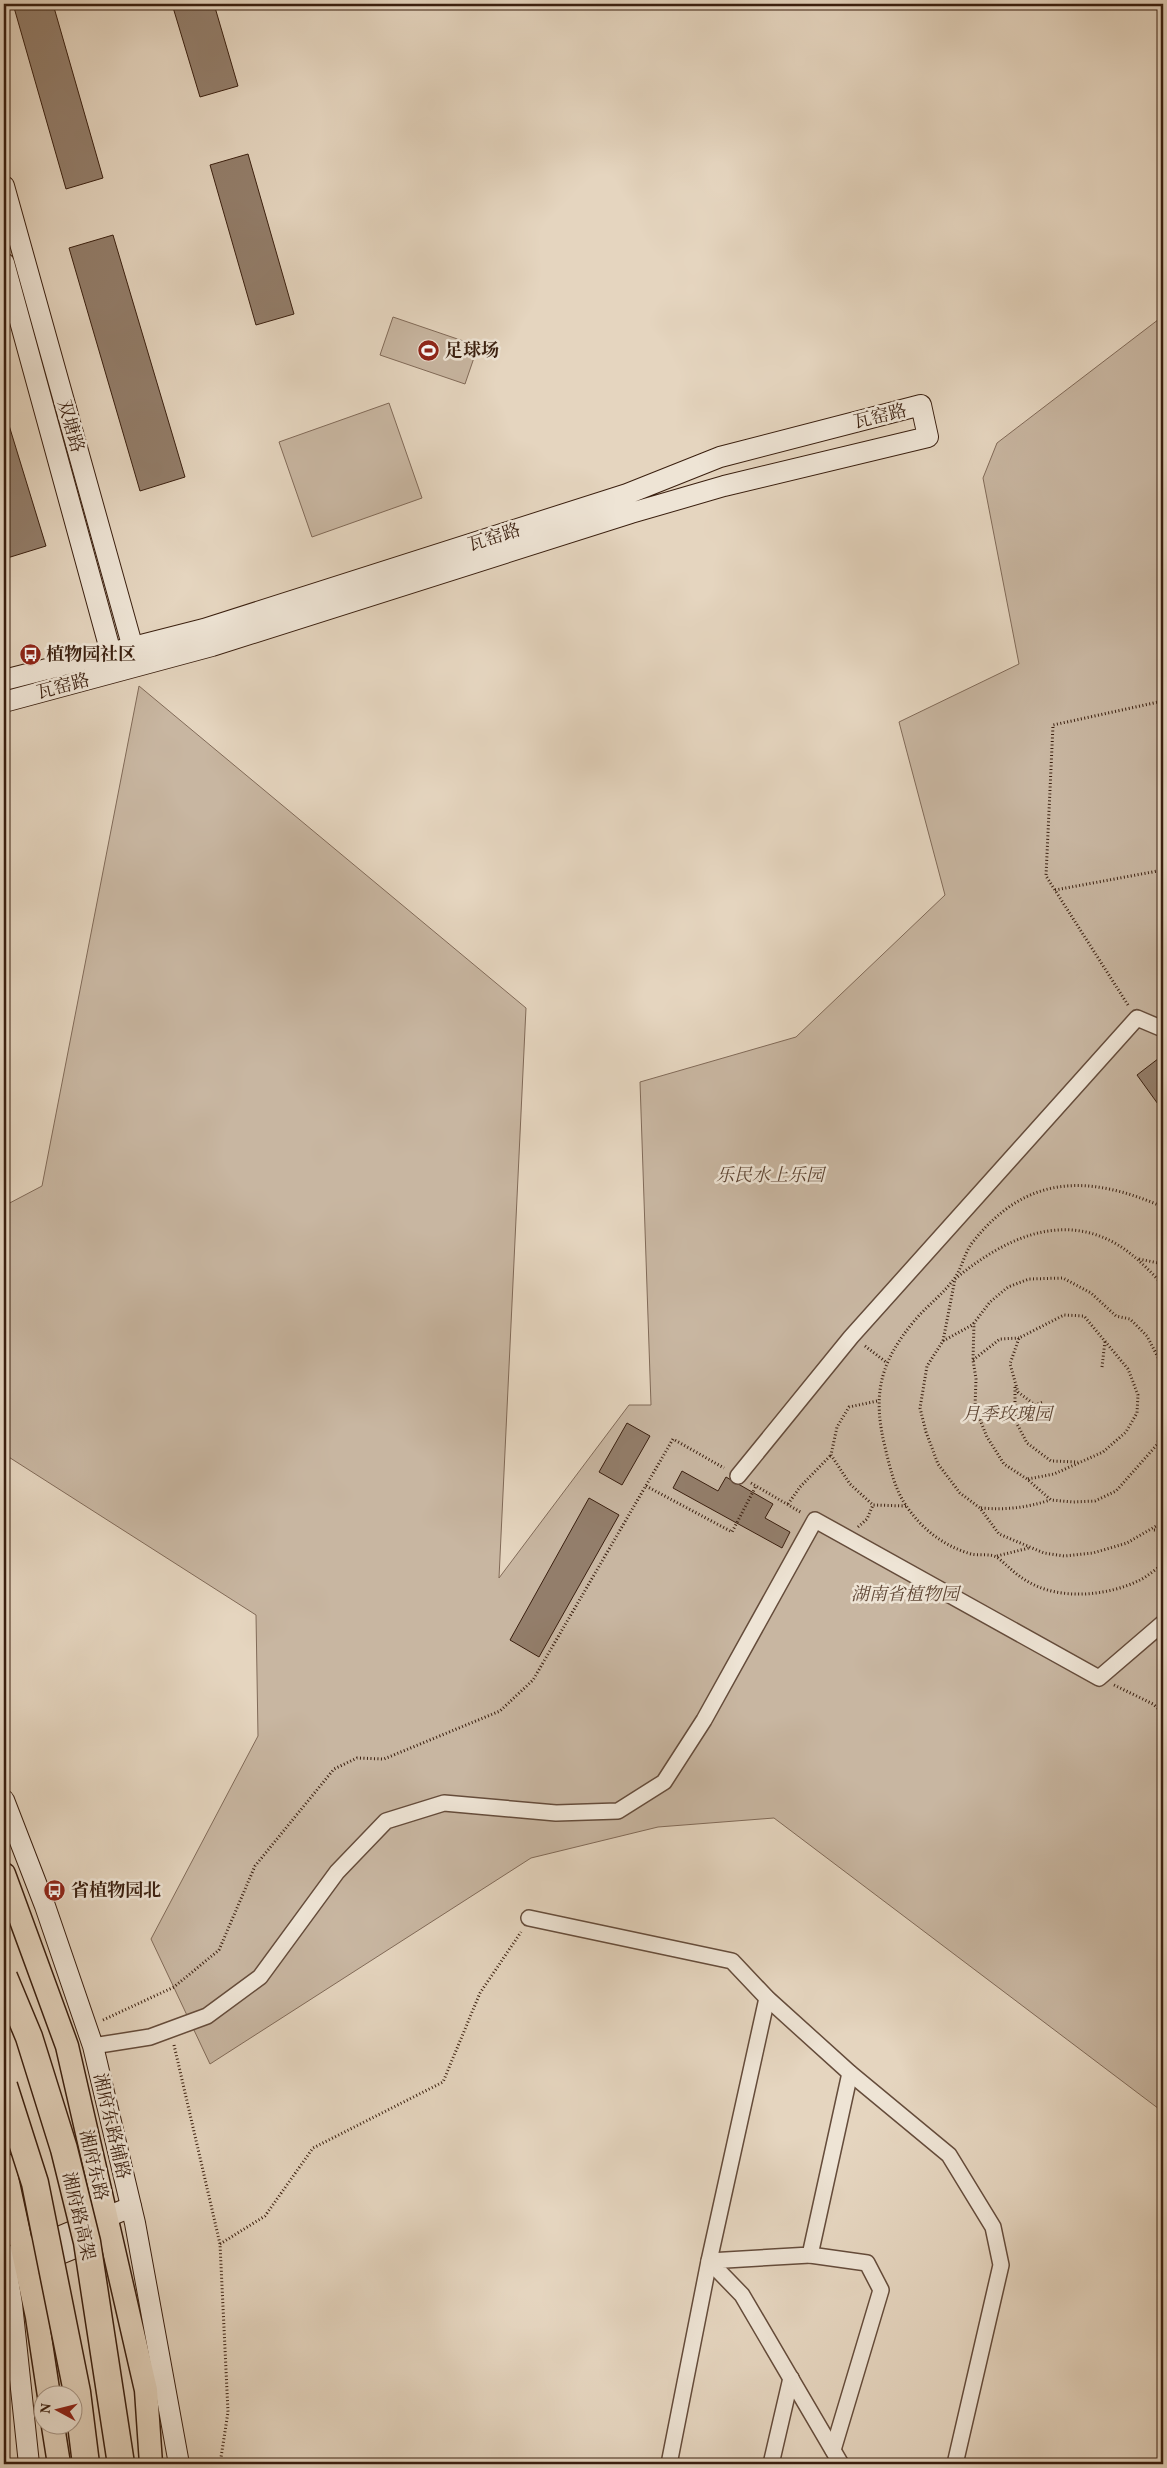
<svg xmlns="http://www.w3.org/2000/svg" width="1167" height="2468" font-family="Vollkorn,'Noto Serif SC',serif">
	<style>
		.green { fill: #c8b6a1; stroke: #816a58 }
		.building { fill: #937e6b; stroke: #3a1f0f }
		.lines { fill: none; stroke-linecap: round; stroke-linejoin: round }
		.street-casing { stroke: #654c3b; stroke-width: 18 }
		.secondary-casing { stroke: #3a1f0f; stroke-width: 22 }
		.primary-casing { stroke: #3a1f0f; stroke-width: 25 }
		.path { stroke: #3a1f0f; stroke-width: 3; stroke-dasharray: 1 2.5; stroke-linecap: butt }
		.street { stroke: #eee4d5; stroke-width: 15 }
		.secondary { stroke: #eee4d5; stroke-width: 20 }
		.primary { stroke: #e5d5bf; stroke-width: 22 }
		.highway-bridge-casing { stroke: #3a1f0f; stroke-width: 29; stroke-linecap: butt }
		.highway-bridge { stroke: #e5d5bf; stroke-width: 26 }
		.labels { text-anchor: middle; stroke-width: 5; stroke-linejoin: round; paint-order: stroke }
		.poi-label { font-size: 18px; font-weight: bold; fill: #3a1f0f; stroke: #eee4d5; text-anchor: start }
		.street-label { font-size: 18px; fill: #3a1f0f; stroke: #eee4d5 }
		.park-label { font-size: 18px; font-style: italic; fill: #5e4534; stroke: #eee4d5 }
	</style>
	<rect width="100%" height="100%" fill="#e5d5bf"/>
	<filter id="stains"><feTurbulence type="fractalNoise" baseFrequency=".004" numOctaves="4"/><feColorMatrix values="0 0 0 0 .2 0 0 0 0 .09 0 0 0 0 .02 0 0 0 .5 -.17"/></filter>
	<radialGradient id="worn" r=".72"><stop offset=".6" stop-color="#630" stop-opacity="0"/><stop offset="1" stop-color="#630" stop-opacity=".3"/></radialGradient>
	<!-- green -->
	<g class="green">
		<polygon points="1163,316 1163,2112 774,1818 658,1827 531,1858 210,2064 151,1939 258,1736 256,1615 4,1454 4,1206 42,1186 139,686 526,1008 499,1578 629,1405 651,1405 640,1082 796,1037 945,895 899,722 1019,664 983,478 997,443"/>
		<polygon points="393,317 478,346 465,384 380,355"/>
		<polygon points="389,403 422,498 312,537 279,442"/>
	</g>
	<!-- building -->
	<g class="building">
		<polygon points="13,4 53,4 103,178 66,189"/>
		<polygon points="172,4 214,4 238,86 200,97"/>
		<polygon points="248,154 294,314 256,325 210,165"/>
		<polygon points="113,235 185,477 140,491 69,248"/>
		<polygon points="4,409 46,546 4,559"/>
		<polygon points="1163,1055 1163,1111 1137,1075"/>
		<polygon points="627,1423 650,1436 622,1485 599,1472"/>
		<polygon points="682,1471 718,1491 726,1477 773,1504 765,1518 790,1532 782,1548 673,1488"/>
		<polygon points="589,1498 619,1515 539,1657 510,1640"/>
	</g>
	<g class="lines">
		<defs>
			<g id="street">
				<polyline points="738,1476 851,1337 1137,1018 1163,1029"/>
				<polyline points="529,1918 732,1961 767,1998 850,2073 949,2155 993,2227 1001,2265 955,2464"/>
				<polyline points="93,2046 150,2037 207,2016 260,1977 337,1872 386,1821 444,1803 556,1813 618,1811 664,1782 704,1720 815,1520 1099,1678 1163,1623"/>
				<polyline points="810,2255 867,2263 881,2290 833,2450"/>
				<polyline points="669,2464 709,2261 767,1998"/>
				<polyline points="771,2464 791,2378"/>
				<polyline points="841,2464 742,2295 709,2261 810,2255 850,2073"/>
			</g>
			<g id="secondary">
				<polyline points="4,186 136,659"/>
				<polyline points="4,263 114,664"/>
				<polyline points="4,680 204,629 627,494 720,457 921,405 928,437 724,486 631,513 212,646 4,702"/>
				<polyline points="4,1800 45,1906 93,2046 135,2223 179,2464"/>
				<polyline points="4,2254 12,2304 29,2464"/>
				<polyline points="8,2258 131,2207"/>
				<polyline points="38,2263 99,2238"/>
			</g>
			<g id="primary">
				<polyline points="4,1874 67,2046 146,2390 151,2464"/>
				<polyline points="4,2164 37,2317 49,2396"/>
				<polyline points="53,2426 59,2464"/>
			</g>
		</defs>
		<!-- street casing -->
		<use href="#street" class="street-casing"/>
		<!-- secondary casing -->
		<use href="#secondary" class="secondary-casing"/>
		<!-- primary casing -->
		<use href="#primary" class="primary-casing"/>
		<!-- path -->
		<g class="path">
			<polyline points="1055,890 1163,870"/>
			<polyline points="1128,1005 1046,876 1053,725 1163,701"/>
			<path d="M1163,1207C1088,1174 1026,1174 972,1243C964,1254 962,1268 954,1279C943,1294 927,1306 915,1320C880,1362 872,1394 885,1447C890,1468 895,1490 907,1507C923,1530 944,1546 971,1554C980,1556 991,1553 998,1558C1008,1566 1016,1575 1027,1581C1059,1601 1108,1596 1140,1580C1148,1576 1156,1569 1163,1564"/>
			<polyline points="1139,1259 1163,1264"/>
			<path d="M1163,1285C1148,1269 1133,1253 1113,1242C1056,1212 1000,1242 955,1279L943,1341L927,1366L920,1408L926,1432L938,1464L960,1493L980,1508L999,1534L1044,1553L1064,1556L1093,1553L1127,1543L1163,1522"/>
			<polyline points="943,1341 974,1324"/>
			<polyline points="865,1346 886,1362"/>
			<polyline points="973,1360 1000,1339 1019,1338"/>
			<polyline points="1102,1367 1105,1341"/>
			<polyline points="1163,1367 1147,1336 1130,1319 1116,1316 1091,1293 1063,1278 1029,1279 1008,1287 990,1302 974,1323 973,1360 976,1379 975,1407 987,1437 1004,1464 1027,1479 1051,1500 1073,1502 1095,1501 1116,1491 1163,1438"/>
			<polyline points="1015,1387 1015,1420 1027,1443 1051,1461 1078,1462"/>
			<polyline points="877,1401 849,1407 837,1427 831,1455 850,1484 873,1505 906,1506"/>
			<polyline points="1158,1442 1163,1425"/>
			<polyline points="1028,1479 1054,1474 1103,1452 1126,1432 1137,1413 1138,1395 1128,1369 1084,1316 1064,1315 1019,1338 1010,1364 1018,1392 1035,1405 1043,1402"/>
			<polyline points="751,1483 802,1513"/>
			<polyline points="646,1486 732,1532 756,1486"/>
			<polyline points="788,1504 800,1487 831,1455"/>
			<path d="M981,1508C1006,1510 1026,1508 1050,1500"/>
			<polyline points="858,1527 867,1519 873,1505"/>
			<polyline points="1154,1530 1163,1531"/>
			<polyline points="997,1556 1029,1548"/>
			<polyline points="1114,1685 1153,1704 1163,1713"/>
			<polyline points="103,2020 174,1987 219,1950 255,1866 334,1769 357,1758 384,1759 500,1711 533,1680 673,1439 724,1468"/>
			<polyline points="174,2045 220,2244 228,2412 220,2464"/>
			<polyline points="220,2244 265,2216 313,2148 443,2082 480,1993 521,1932"/>
		</g>
		<!-- street -->
		<use href="#street" class="street"/>
		<!-- secondary -->
		<use href="#secondary" class="secondary"/>
		<!-- primary -->
		<use href="#primary" class="primary"/>
		<defs>
			<g id="highway-bridge">
				<polyline points="4,1977 29,2037 64,2149 87,2242 121,2464"/>
				<polyline points="4,2086 35,2183 77,2392 86,2464"/>
			</g>
		</defs>
		<!-- highway-bridge casing -->
		<use href="#highway-bridge" class="highway-bridge-casing"/>
		<!-- highway-bridge -->
		<use href="#highway-bridge" class="highway-bridge"/>
	</g>
	<!-- icons -->
	<defs>
		<symbol id="stadium-disc" viewBox="-11 -11 22 22"><circle r="9.5" fill="#8f2418" stroke="#eee4d5"/><path d="M0-5a6.5 5 0 1 0 0 10a6.5 5 0 1 0 0-10ZM-3.5-1.8h7v3.6h-7Z" fill="#fff"/></symbol>
		<symbol id="bus-disc" viewBox="-11 -11 22 22"><circle r="9.5" fill="#8f2418" stroke="#eee4d5"/><path d="M-5-6H5V4H4V6H2V4H-2V6H-4V4H-5ZM-3.5-4V0h7V-4ZM-3.5 1.2v1.5H-2V1.2ZM2 1.2v1.5H3.5V1.2Z" fill="#fff"/></symbol>
	</defs>
	<g fill-rule="evenodd">
		<use href="#stadium-disc" x="416" y="338" width="25" height="25"/>
		<use href="#bus-disc" x="18" y="642" width="25" height="25"/>
		<use href="#bus-disc" x="42" y="1878" width="25" height="25"/>
	</g>
	<g class="labels">
		<!-- poi labels -->
		<g class="poi-label">
			<text x="445" y="356">足球场</text>
			<text x="46" y="660">植物园社区</text>
			<text x="71" y="1896">省植物园北</text>
		</g>
		<!-- street labels -->
		<g class="street-label">
			<text transform="translate(880 416) rotate(-14)" y="6">瓦窑路</text>
			<text transform="translate(71 426) rotate(74)" y="6">双塘路</text>
			<text transform="translate(494 537) rotate(-18)" y="6">瓦窑路</text>
			<text transform="translate(63 686) rotate(-15)" y="6">瓦窑路</text>
			<text transform="translate(112 2126) rotate(77)" y="6">湘府东路辅路</text>
			<text transform="translate(94 2165) rotate(77)" y="6">湘府东路</text>
			<text transform="translate(79 2216) rotate(77)" y="6">湘府路高架</text>
		</g>
		<!-- park labels -->
		<g class="park-label">
			<text x="770" y="1181">乐民水上乐园</text>
			<text x="1007" y="1420">月季玫瑰园</text>
			<text x="905" y="1600">湖南省植物园</text>
		</g>
	</g>
	<!-- margin -->
	<rect width="1167" height="2468" fill="none" stroke="#e5d5bf" stroke-width="20"/>
	<rect x="5" y="5" width="1157" height="2458" fill="none" stroke="#3a1f0f" stroke-width="2.5"/>
	<rect x="10" y="10" width="1147" height="2448" fill="none" stroke="#3a1f0f"/>
	<!-- north arrow -->
	<g transform="translate(58 2410) rotate(277)"><circle r="24" fill="#eee4d5" stroke="#a69586"/>
	<path d="M0-4L9 19L0 12L-9 19Z" fill="#8f2418"/>
	<text y="-8" font-size="14" font-weight="bold" text-anchor="middle" fill="#3a1f0f">N</text>
	</g>
	<rect width="100%" height="100%" filter="url(#stains)"/>
	<rect width="100%" height="100%" fill="url(#worn)"/>
</svg>
